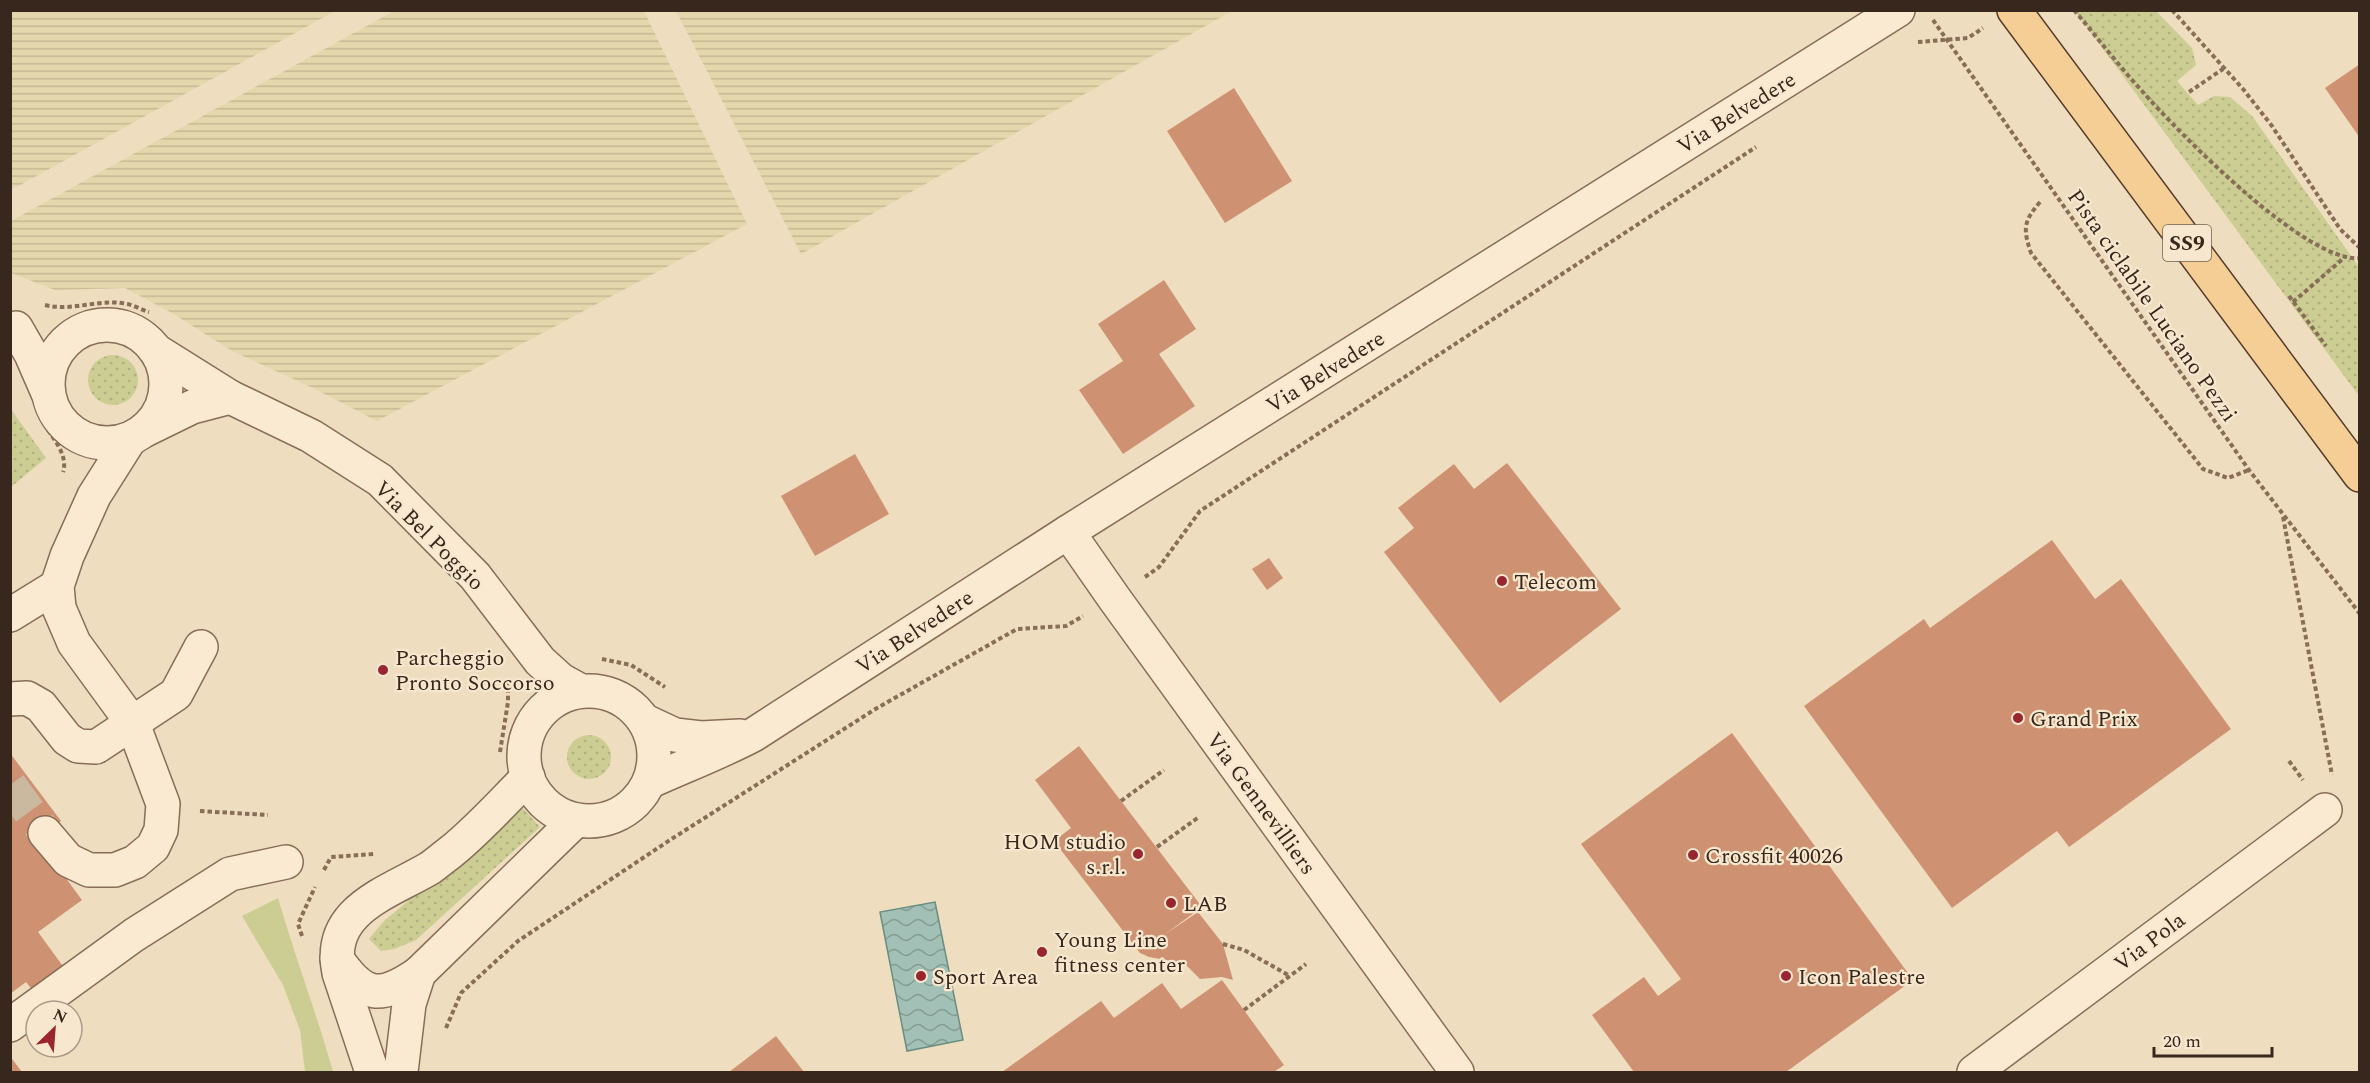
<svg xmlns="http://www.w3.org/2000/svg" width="2370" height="1083" font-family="Spectral,serif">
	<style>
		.farmland { fill: url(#farmland-rules) }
		.grass { fill: url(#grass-dots) }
		.garden { fill: #cbcd93 }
		.water { fill: url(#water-waves); stroke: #698e82; stroke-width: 1.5 }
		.building { fill: #ce9273 }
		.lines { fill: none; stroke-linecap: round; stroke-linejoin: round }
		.minor-tunnel { stroke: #cab99e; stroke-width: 33; stroke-dasharray: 33 16; stroke-linecap: butt }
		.minor-casing { stroke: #886d57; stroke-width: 36 }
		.major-casing { stroke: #553b2b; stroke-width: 36 }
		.path { stroke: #886d57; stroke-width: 4; stroke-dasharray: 4.5 3; stroke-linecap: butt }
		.minor { stroke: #faead2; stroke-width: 33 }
		.major { stroke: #f4ce95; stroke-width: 33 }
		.poi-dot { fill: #98252f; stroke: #f6e7ce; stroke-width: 2 }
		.labels { text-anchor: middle; stroke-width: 4.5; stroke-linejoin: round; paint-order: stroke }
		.shield { fill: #f6e7ce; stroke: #706151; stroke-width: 1.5 }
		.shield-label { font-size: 21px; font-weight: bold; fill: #37271c }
		.street-label { font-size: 22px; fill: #37271c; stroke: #f6e7ce }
		.poi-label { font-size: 22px; fill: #37271c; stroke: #f6e7ce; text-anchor: start }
	</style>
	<defs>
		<pattern id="farmland-rules" width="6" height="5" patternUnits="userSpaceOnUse" patternTransform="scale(1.5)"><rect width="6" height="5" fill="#e5d7ac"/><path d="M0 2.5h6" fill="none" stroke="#c5b993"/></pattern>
		<pattern id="grass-dots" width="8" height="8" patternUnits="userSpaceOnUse" patternTransform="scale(1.5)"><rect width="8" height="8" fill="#cbcd93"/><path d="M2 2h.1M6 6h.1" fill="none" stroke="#afb07e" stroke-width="1.8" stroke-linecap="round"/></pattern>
		<pattern id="water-waves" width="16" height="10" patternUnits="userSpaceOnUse" patternTransform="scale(1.5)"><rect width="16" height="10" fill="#a2c0b5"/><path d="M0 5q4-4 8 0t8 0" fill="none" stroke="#859c92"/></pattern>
	</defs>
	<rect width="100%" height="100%" fill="#efddbf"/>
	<!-- farmland -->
	<g class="farmland">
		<polygon points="11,10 335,10 335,11 11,190"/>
		<polygon points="644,11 747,224 377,421 315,389 232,351 172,313 125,288 55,290 11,273 11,221 394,11"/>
		<polygon points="676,11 1232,11 801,254"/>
	</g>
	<!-- grass -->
	<g class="grass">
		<polygon points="2075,11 2156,11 2192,48 2196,65 2177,81 2198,105 2214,96 2230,97 2252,116 2359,267 2359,396"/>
		<circle cx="113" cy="380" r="25"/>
		<polygon points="10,408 46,458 11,487 10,487"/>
		<circle cx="589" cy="757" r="22"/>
		<polygon points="521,806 540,827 416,940 394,949 381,951 369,939 384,921"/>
	</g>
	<!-- garden -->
	<path class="garden" d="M278,898C295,957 317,1014 333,1072H305L300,1030L283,985L242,916Z"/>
	<!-- water -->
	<polygon class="water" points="935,902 963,1040 907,1051 880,912"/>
	<!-- building -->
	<g class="building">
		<polygon points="2360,64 2360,138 2325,88"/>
		<polygon points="1234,88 1292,181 1225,223 1167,131"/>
		<polygon points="1164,280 1196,329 1159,354 1195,406 1123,454 1079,390 1123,361 1098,324"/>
		<polygon points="855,454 889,514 815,556 781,496"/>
		<polygon points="1507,463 1621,609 1500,703 1384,552 1414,528 1398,508 1454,464 1474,489"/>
		<polygon points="2052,540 2095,599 2121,579 2231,729 2069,847 2057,831 1952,908 1804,706 1924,619 1930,628"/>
		<polygon points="1269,558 1283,578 1267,590 1252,569"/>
		<polygon points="1732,733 1913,980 1786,1072 1634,1072 1592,1015 1644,977 1658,996 1681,979 1581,844"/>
		<polygon points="1079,746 1202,907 1164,935 1198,912 1223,944 1233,980 1222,977 1200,979 1184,963 1149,957 1140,953 1054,841 1071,828 1035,780"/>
		<polygon points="10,753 61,821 37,839 82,900 38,932 65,969 34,992 26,982 10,994"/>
		<polygon points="1222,980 1284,1065 1274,1072 1002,1072 1101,1001 1114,1018 1162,983 1181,1009"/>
		<polygon points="776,1036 804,1072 729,1072"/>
		<polygon points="10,1056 22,1072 10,1072"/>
	</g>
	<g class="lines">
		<!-- minor-tunnel -->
		<polyline class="minor-tunnel" points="10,785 45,833"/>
		<defs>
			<g id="minor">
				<circle cx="107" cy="384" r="59"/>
				<polyline points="16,328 31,354 48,393"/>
				<polyline points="155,350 230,397 311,436 380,480 475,576 540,661 561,680 581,691"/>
				<polyline points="143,431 192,407 230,397"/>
				<polyline points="1068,532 1114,598 1457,1072"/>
				<polyline points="10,615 57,586"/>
				<circle cx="589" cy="756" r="65"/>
				<polyline points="10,699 27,698 41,706 67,739 78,746 96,747 176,694 201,647"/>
				<polyline points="645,721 675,735 701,738 740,736"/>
				<path d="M649,782C684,766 719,753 753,735L1068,532L1898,10"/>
				<polyline points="45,833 68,860 89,870 115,870 135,862 153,847 161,830 163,804 133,724 74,643 59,608 57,586 67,556 94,496 130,439"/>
				<path d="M337,959C364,998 380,1000 419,973"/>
				<polyline points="10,1025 134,935 230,874 286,862"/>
				<path d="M372,1072L339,973C326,910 386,894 430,868C437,863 444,857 452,851C479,829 503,802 528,777"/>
				<polyline points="401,1072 409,1004 419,973 576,820"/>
				<polyline points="1974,1072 2325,810"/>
			</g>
			<polyline id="major" points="2014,10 2360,475"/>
		</defs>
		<!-- minor casing -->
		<use href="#minor" class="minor-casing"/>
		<!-- major casing -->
		<use href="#major" class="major-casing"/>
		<!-- path -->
		<g class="path">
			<path d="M2074,10C2097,37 2118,65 2142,91C2177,131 2307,264 2360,258"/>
			<polyline points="2172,10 2243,89 2272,126 2340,229 2360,248"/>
			<polyline points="1933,20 2249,470 2360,614"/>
			<polyline points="1918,42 1968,38 1983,28"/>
			<polyline points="2189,92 2223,69"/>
			<path d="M2040,202C2023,222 2023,229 2031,253L2203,469L2228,478L2249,470"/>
			<polyline points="2289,296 2326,346"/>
			<polyline points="2293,302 2345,257"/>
			<path d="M45,305C73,312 99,298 127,304C134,305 142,310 149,312"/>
			<path d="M48,430C56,442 68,457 63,472"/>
			<polyline points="2283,517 2332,775"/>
			<polyline points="1145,577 1159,567 1200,511 1756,147"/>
			<polyline points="602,659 631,665 665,687"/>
			<polyline points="500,752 508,702 508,683"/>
			<polyline points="2289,761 2303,780"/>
			<polyline points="1121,801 1164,770"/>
			<polyline points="200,811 268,815"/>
			<polyline points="1157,847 1199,817"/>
			<polyline points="324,870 331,857 374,854"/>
			<polyline points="302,936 298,924 315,887"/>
			<polyline points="1223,944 1244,950 1290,976"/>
			<polyline points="1244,1010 1306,964"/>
			<polyline points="446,1028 461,993 518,941 670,840 877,708 1017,629 1066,626 1083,616"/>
		</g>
		<!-- minor -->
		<use href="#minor" class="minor"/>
		<!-- major -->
		<use href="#major" class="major"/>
	</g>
	<!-- markers -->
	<g class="poi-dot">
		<circle cx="1502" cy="581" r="6"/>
		<circle cx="383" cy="670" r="6"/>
		<circle cx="2018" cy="718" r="6"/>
		<circle cx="1138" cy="854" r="6"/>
		<circle cx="1693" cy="855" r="6"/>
		<circle cx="1171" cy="903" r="6"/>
		<circle cx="1042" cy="952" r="6"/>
		<circle cx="921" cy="976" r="6"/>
		<circle cx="1786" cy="976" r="6"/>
	</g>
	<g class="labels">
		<!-- shield labels -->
		<rect class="shield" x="2163" y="225" width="48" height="36" rx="4.5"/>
		<g class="shield-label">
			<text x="2187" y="250">SS9</text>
		</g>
		<!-- street labels -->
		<g class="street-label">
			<text transform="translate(1736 112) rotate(-32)" y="8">Via Belvedere</text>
			<text transform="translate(2153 305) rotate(55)" y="8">Pista ciclabile Luciano Pezzi</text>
			<text transform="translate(1325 371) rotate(-32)" y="8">Via Belvedere</text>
			<text transform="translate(430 535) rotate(45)" y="8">Via Bel Poggio</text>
			<text transform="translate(914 631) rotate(-33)" y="8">Via Belvedere</text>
			<text transform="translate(1262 803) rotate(54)" y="8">Via Gennevilliers</text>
			<text transform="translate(2149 941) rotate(-37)" y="8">Via Pola</text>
		</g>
		<!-- poi labels -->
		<g class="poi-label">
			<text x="1514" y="589">Telecom</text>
			<text x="395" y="665">Parcheggio<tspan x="395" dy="25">Pronto Soccorso</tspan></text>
			<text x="2030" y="726">Grand Prix</text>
			<text x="1126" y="849" text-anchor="end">HOM studio<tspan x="1126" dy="25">s.r.l.</tspan></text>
			<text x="1705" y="863">Crossfit 40026</text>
			<text x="1183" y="911">LAB</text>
			<text x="1054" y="947">Young Line<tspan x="1054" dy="25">fitness center</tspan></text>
			<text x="933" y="984">Sport Area</text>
			<text x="1798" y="984">Icon Palestre</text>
		</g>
	</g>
	<!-- border -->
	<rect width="2370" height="1083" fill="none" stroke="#37271c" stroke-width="24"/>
	<!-- north arrow -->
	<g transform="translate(54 1029) rotate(25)"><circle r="28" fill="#f6e7ce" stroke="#aa9a87" stroke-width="1.5"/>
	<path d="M0-4.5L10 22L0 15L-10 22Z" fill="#98252f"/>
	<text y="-9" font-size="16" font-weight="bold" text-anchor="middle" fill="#37271c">N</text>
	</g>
	<!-- scale -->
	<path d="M2154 1047v9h118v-9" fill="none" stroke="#37271c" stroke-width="3"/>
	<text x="2163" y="1047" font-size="18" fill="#37271c" stroke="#f6e7ce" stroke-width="4.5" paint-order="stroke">20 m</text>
</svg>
